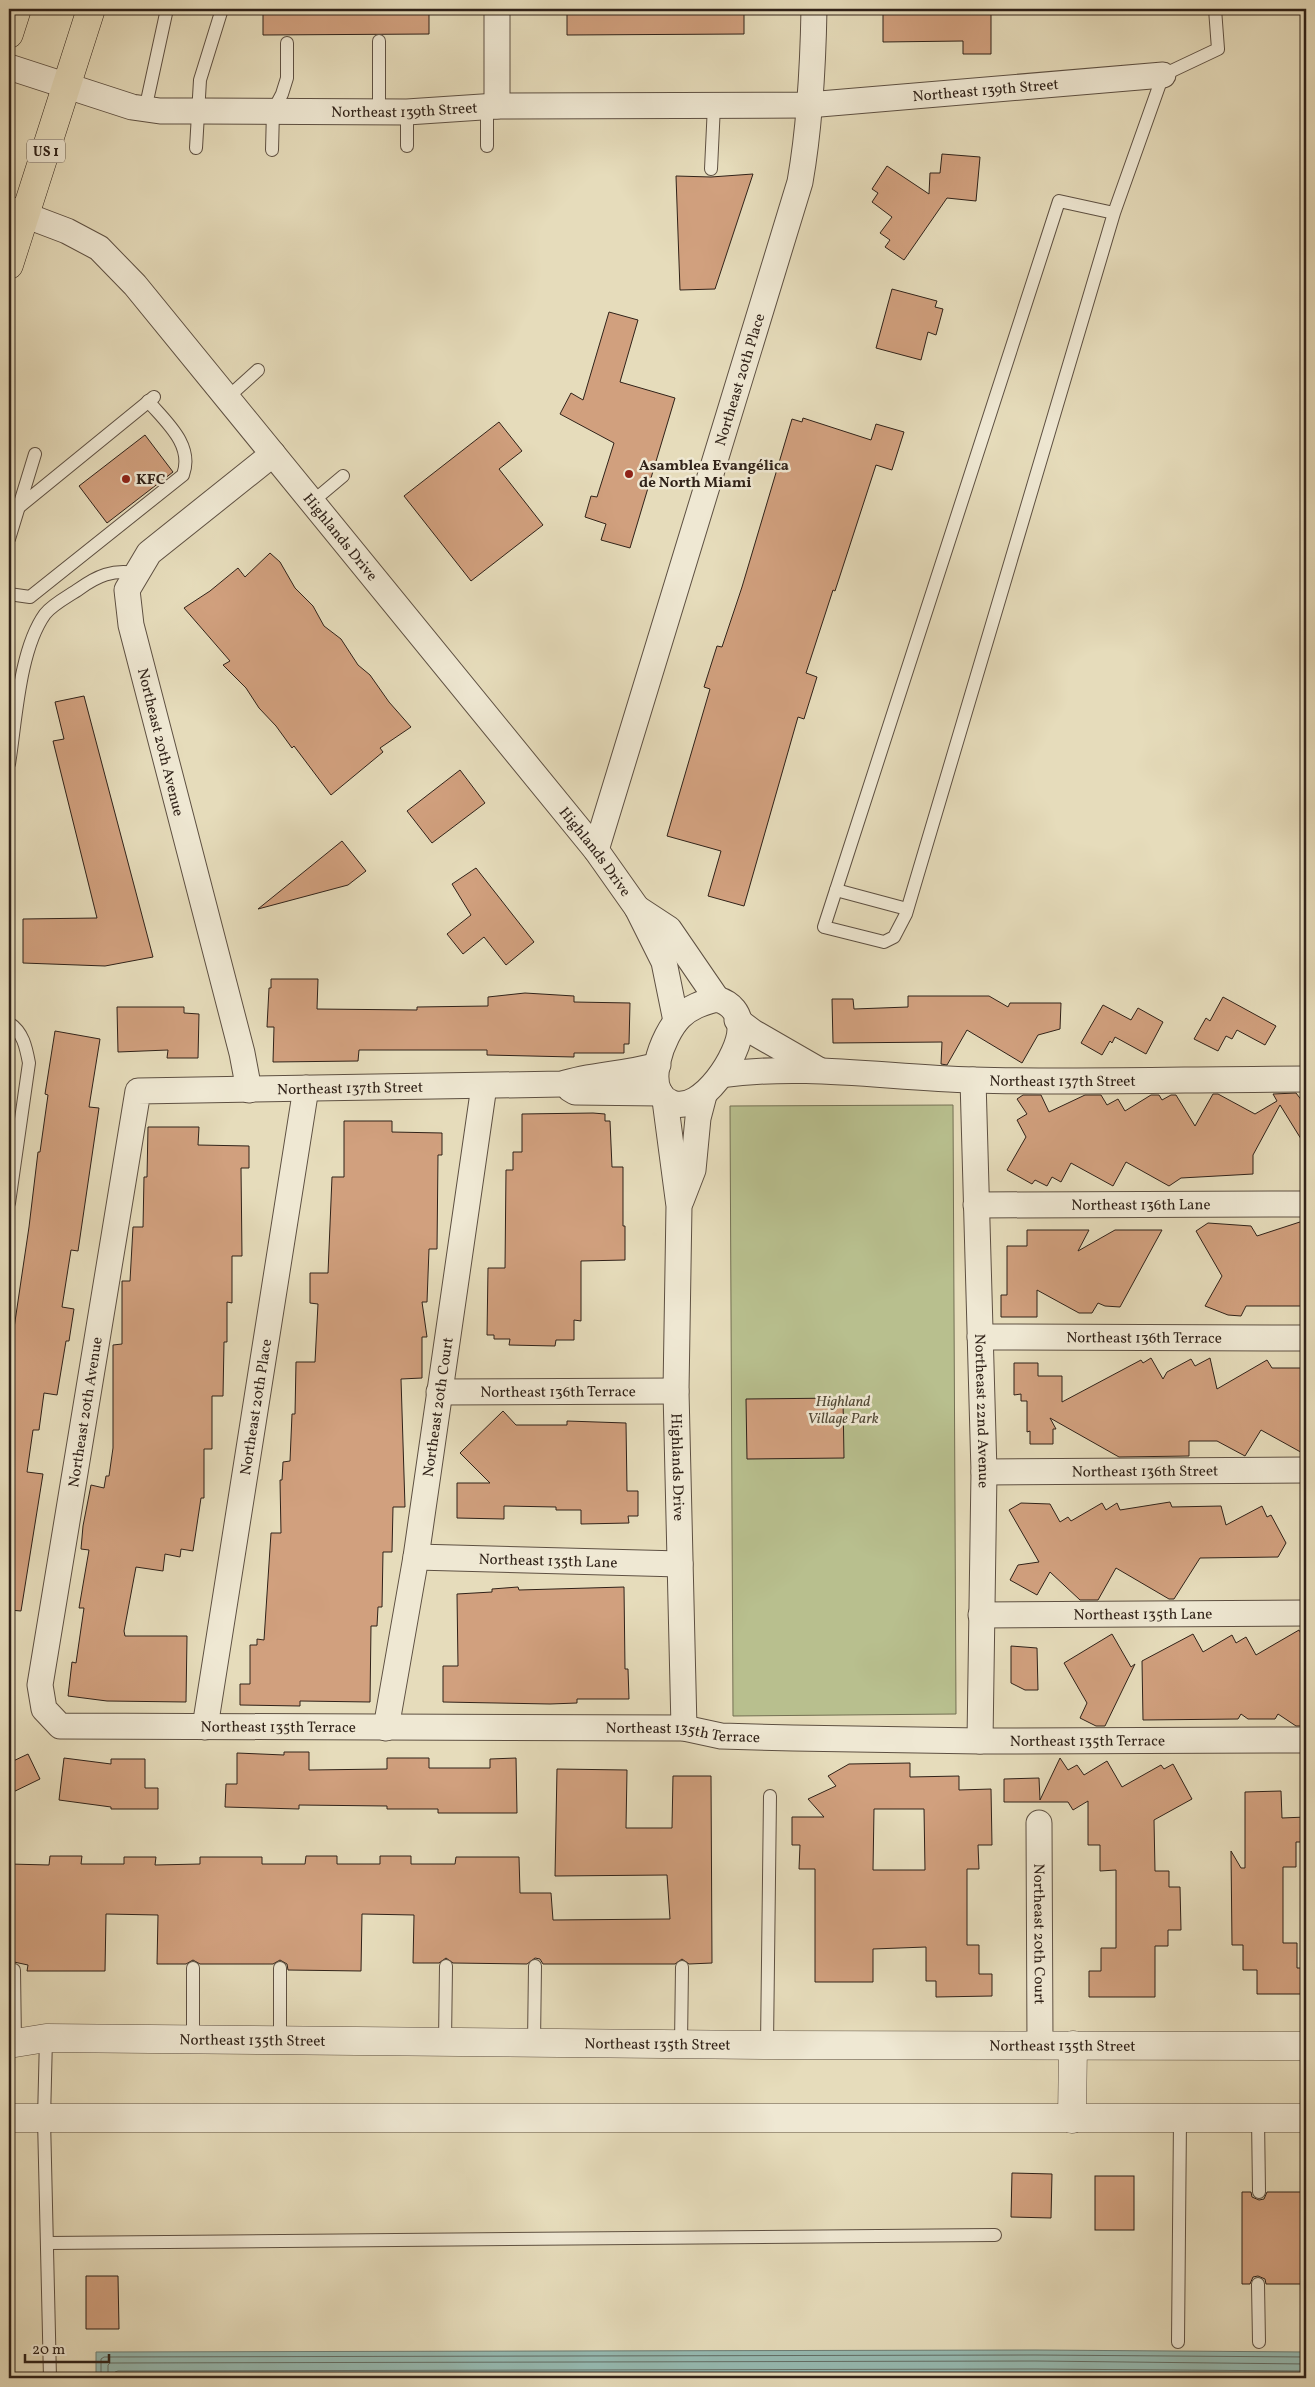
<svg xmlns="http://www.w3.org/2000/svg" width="1315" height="2387" font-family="Vollkorn,serif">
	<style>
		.green { fill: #b8bf8e; stroke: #747054 }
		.water { fill: #96bbb3; stroke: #6d7e75 }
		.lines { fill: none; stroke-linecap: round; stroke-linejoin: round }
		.shore { stroke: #636e66; stroke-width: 1 }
		.building { fill: #d1a07e; stroke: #302219; fill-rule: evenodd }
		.service-casing { stroke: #5e5042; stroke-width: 14 }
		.minor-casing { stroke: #5e5042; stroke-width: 27 }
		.tertiary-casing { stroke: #5e5042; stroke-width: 29 }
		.primary-casing { stroke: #302219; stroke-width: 29 }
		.service { stroke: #efe8d3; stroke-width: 12 }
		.minor { stroke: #efe8d3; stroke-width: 25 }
		.tertiary { stroke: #efe8d3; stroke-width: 28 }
		.primary { stroke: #e6dcbb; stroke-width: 28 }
		.poi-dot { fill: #8f2418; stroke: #efe8d3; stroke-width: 2 }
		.labels { text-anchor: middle; stroke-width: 5; stroke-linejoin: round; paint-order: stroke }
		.shield { fill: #efe8d3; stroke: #695d51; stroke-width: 1 }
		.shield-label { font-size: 14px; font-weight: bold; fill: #302219 }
		.street-label { font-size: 15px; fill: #302219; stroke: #efe8d3 }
		.poi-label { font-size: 15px; font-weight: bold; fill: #302219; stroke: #efe8d3; text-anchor: start }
		.park-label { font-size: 15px; font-style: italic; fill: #524936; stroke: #efe8d3 }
	</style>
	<rect width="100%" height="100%" fill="#e6dcbb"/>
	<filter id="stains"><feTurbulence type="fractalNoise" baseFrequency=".004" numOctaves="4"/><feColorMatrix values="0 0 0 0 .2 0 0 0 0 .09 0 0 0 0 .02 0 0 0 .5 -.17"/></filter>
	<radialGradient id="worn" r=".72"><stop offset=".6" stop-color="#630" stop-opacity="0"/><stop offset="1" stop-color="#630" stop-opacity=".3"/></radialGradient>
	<!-- green -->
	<polygon class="green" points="953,1105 956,1714 733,1716 730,1106"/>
	<!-- water -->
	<polygon class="water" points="1036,2350 1306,2352 1306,2378 96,2378 96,2352"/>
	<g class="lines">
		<!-- shore -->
		<g class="shore">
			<polyline points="101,2378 101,2359 104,2357 1036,2355 1306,2357"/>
			<polyline points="108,2378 108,2365 110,2363 1036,2361 1306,2364"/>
			<polyline points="115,2378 115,2372 118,2371 1036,2369 1306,2371"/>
		</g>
	</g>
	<!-- building -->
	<g class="building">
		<polygon points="263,9 429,9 429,34 263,35"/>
		<polygon points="567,9 744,9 744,34 567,35"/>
		<polygon points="883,9 991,9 991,54 963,54 963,41 883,42"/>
		<polygon points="942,154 980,157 976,201 947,198 904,260 885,247 890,240 880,233 892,217 872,202 878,193 872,189 887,166 929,194 930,173 940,173"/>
		<polygon points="753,174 715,289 680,290 676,176 711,177"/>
		<polygon points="892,289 937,301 935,307 943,309 936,335 928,332 921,360 876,348"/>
		<polygon points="609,312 638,320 620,382 675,398 630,548 601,540 606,524 585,517 591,496 597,497 614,443 560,414 571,393 583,400"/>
		<polygon points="803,418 871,440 876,424 904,432 892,470 876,465 835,591 833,590 806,673 817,677 804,719 798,717 744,906 708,896 721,851 667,836 710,689 704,687 717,646 722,647 742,587 792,419 802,422"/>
		<polygon points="499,422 522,451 499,469 543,525 471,581 404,496"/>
		<polygon points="145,435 173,472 107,523 79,486"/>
		<polygon points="270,553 280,562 295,588 313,606 324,626 341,639 358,665 370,675 389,702 411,727 380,748 383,752 331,795 294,746 292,748 276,726 259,708 246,688 223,665 230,661 184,608 210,591 238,568 245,577"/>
		<polygon points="84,696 153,957 105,966 23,963 23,919 97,918 53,741 64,739 55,702"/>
		<polygon points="460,770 485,803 432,843 407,811"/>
		<polygon points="342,841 366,871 348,885 258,909"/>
		<polygon points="476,868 534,942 506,965 484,937 463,954 447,934 471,915 452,884"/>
		<polygon points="271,979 318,979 317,1009 417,1010 417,1007 488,1006 488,997 525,993 574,996 574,1002 630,1003 629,1044 624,1044 624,1053 574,1053 574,1057 487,1055 487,1050 359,1050 358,1061 273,1062 274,1027 267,1027 269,988 271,988"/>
		<polygon points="908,996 989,996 1008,1007 1010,1003 1061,1003 1060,1029 1038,1035 1022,1063 967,1030 947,1065 941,1064 942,1042 833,1043 832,999 853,999 854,1009 908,1007"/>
		<polygon points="1223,997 1276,1026 1265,1045 1237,1030 1232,1039 1226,1036 1218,1051 1194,1039 1206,1018 1210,1021"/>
		<polygon points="1103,1005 1131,1020 1138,1008 1163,1022 1146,1054 1115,1037 1112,1043 1110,1041 1102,1055 1081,1043"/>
		<polygon points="117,1007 184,1007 184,1013 199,1014 198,1058 167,1058 168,1050 118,1052"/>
		<polygon points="55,1031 100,1039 89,1107 99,1108 78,1251 71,1250 62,1307 74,1309 69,1341 66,1341 57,1395 44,1393 39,1430 33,1430 27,1472 43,1474 21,1611 9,1610 9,1362 29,1227 38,1152 40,1152 48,1095 45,1094"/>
		<polygon points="1296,1093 1306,1106 1306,1147 1280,1105 1253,1155 1253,1174 1181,1178 1169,1186 1126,1162 1113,1186 1071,1163 1061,1182 1052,1177 1047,1186 1035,1180 1032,1184 1007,1170 1026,1137 1017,1120 1027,1114 1017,1099 1023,1095 1041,1095 1049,1112 1085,1095 1101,1095 1107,1105 1118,1099 1125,1111 1151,1095 1159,1095 1162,1100 1171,1095 1176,1095 1195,1126 1213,1094 1218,1094 1255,1114 1277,1101 1273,1094"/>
		<polygon points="593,1113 605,1114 605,1121 610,1121 612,1167 623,1167 623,1226 625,1226 625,1260 581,1261 581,1321 574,1320 574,1340 556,1340 555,1346 509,1345 510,1339 494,1339 494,1335 487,1335 488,1268 505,1268 506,1170 513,1170 513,1152 522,1152 522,1114"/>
		<polygon points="344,1121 392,1121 392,1132 442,1133 442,1155 438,1155 437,1249 429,1249 427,1302 422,1302 427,1337 422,1337 422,1378 401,1379 405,1507 393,1507 392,1552 383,1552 382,1607 378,1607 377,1626 371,1626 370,1702 300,1701 300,1706 240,1705 240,1684 250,1684 250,1645 257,1645 257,1639 264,1640 271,1533 281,1533 280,1480 282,1480 283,1462 290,1461 292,1414 295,1414 296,1362 315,1362 318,1304 310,1303 310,1273 328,1273 332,1177 344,1177"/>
		<polygon points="148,1127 199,1127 198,1145 249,1146 249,1168 241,1168 242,1256 232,1256 232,1303 227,1302 227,1342 224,1342 223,1396 212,1396 212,1449 204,1449 204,1498 201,1498 193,1551 181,1549 180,1557 165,1554 163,1571 136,1567 124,1631 125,1636 187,1636 186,1702 107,1701 68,1696 72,1662 76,1663 84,1608 79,1608 89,1550 81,1549 83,1526 91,1485 104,1488 106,1476 109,1476 113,1448 113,1345 122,1344 122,1281 130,1281 133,1227 143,1227 144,1177 147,1177"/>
		<polygon points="1306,1220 1306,1306 1246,1306 1241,1316 1228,1315 1205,1306 1222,1276 1196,1231 1208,1223 1251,1226 1257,1236"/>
		<polygon points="1027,1230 1089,1230 1078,1251 1115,1230 1162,1230 1120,1307 1105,1306 1098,1303 1092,1313 1079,1313 1037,1290 1037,1317 1001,1317 1001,1295 1007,1295 1007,1246 1027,1246"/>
		<polygon points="1151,1358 1163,1379 1167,1372 1191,1359 1195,1366 1210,1358 1217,1389 1267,1360 1272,1368 1306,1368 1306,1455 1261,1430 1245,1456 1217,1441 1189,1441 1189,1456 1119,1457 1050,1418 1056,1429 1053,1429 1053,1444 1030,1444 1030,1431 1027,1432 1027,1401 1021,1401 1021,1394 1014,1395 1014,1363 1038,1363 1038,1376 1062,1376 1062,1402 1141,1360 1143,1363"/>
		<polygon points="843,1398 844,1458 747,1459 746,1399"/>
		<polygon points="503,1411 516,1425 567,1425 567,1421 626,1423 627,1491 638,1491 638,1516 628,1516 629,1523 581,1524 581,1510 556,1510 556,1507 504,1506 504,1519 457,1518 457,1483 490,1483 460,1453"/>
		<polygon points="1170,1502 1172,1507 1221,1506 1226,1525 1262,1506 1267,1517 1271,1515 1286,1543 1278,1557 1200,1558 1174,1599 1169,1599 1116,1568 1098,1600 1080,1600 1050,1572 1037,1595 1010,1580 1018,1565 1039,1562 1009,1510 1021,1503 1050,1504 1060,1522 1068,1517 1071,1521 1102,1503 1106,1510 1117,1503 1120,1510"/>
		<polygon points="518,1587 519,1590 624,1587 625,1669 628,1669 629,1699 577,1699 577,1703 550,1704 443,1702 443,1666 458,1666 457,1594 492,1592 492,1589"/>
		<polygon points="1299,1630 1306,1643 1306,1726 1296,1726 1278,1714 1275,1719 1248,1719 1241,1714 1238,1719 1143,1720 1142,1661 1193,1634 1203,1652 1232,1635 1236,1643 1246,1637 1256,1655"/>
		<polygon points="1112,1634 1131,1667 1135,1664 1105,1726 1096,1726 1080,1718 1087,1703 1064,1663"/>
		<polygon points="1011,1646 1037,1648 1038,1690 1025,1690 1011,1683"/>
		<polygon points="284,1752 309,1752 309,1770 387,1769 387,1758 429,1758 429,1768 490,1768 490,1759 516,1758 517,1813 438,1813 438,1809 387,1809 387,1806 299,1805 299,1809 225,1807 226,1784 237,1784 237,1753 284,1755"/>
		<polygon points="28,1754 40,1779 9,1794 9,1763"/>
		<polygon points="64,1758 111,1764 111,1759 145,1759 145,1788 158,1788 158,1809 111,1809 111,1807 59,1800"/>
		<polygon points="1060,1758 1068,1770 1077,1765 1084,1775 1107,1761 1122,1787 1161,1765 1164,1769 1173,1764 1192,1799 1154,1820 1155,1871 1169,1871 1169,1887 1180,1887 1181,1930 1168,1930 1168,1946 1155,1946 1155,1997 1089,1997 1089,1971 1101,1971 1101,1948 1116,1948 1116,1870 1100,1871 1100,1845 1088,1845 1088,1801 1073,1810 1068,1802 1004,1802 1004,1779 1039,1778 1040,1800"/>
		<path d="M910,1763V1777L959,1776V1790L991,1789L992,1845H978L979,1869H967V1945H979V1974H992V1996L936,1997V1981H926V1947L873,1949V1982H815V1869H799L800,1845H792V1817H824L808,1799L836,1786L828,1776L849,1764ZM874,1809H924L925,1870H873Z"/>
		<polygon points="557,1769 627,1770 626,1828 672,1828 673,1776 711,1776 712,1963 689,1964 682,1959 675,1964 543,1964 540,1959 535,1958 527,1964 453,1963 446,1958 439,1963 413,1963 414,1915 362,1914 361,1971 288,1970 287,1964 280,1960 273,1964 200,1964 193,1960 186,1964 157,1964 158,1915 106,1914 105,1971 27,1971 28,1965 14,1962 9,1964 9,1864 49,1865 50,1856 82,1856 81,1864 124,1864 124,1857 156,1857 155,1865 200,1864 200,1857 262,1857 262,1864 305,1864 306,1856 337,1856 337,1864 380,1864 380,1856 411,1856 411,1864 455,1864 456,1857 519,1857 520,1893 551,1893 553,1920 670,1919 667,1875 555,1876"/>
		<polygon points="1281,1791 1282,1818 1306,1817 1306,1842 1296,1842 1296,1867 1283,1867 1283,1943 1297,1943 1297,1968 1306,1968 1306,1994 1257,1994 1257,1970 1243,1970 1243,1945 1232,1945 1231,1851 1241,1868 1245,1868 1245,1792"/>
		<polygon points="1012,2173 1052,2174 1051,2218 1011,2217"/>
		<rect x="1095" y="2176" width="39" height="54"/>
		<polygon points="1242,2192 1251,2192 1252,2197 1259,2200 1264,2199 1267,2192 1306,2192 1306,2284 1266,2284 1265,2279 1258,2276 1253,2277 1250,2284 1242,2284"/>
		<polygon points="86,2276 118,2276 119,2329 86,2329"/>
	</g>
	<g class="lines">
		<defs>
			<g id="service">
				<polyline points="379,41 379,112"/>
				<polyline points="145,110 167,9"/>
				<polyline points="407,112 407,146"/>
				<polyline points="487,146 487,107"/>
				<polyline points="196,148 200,80 222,9"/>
				<polyline points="272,150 273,111 282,94 287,78 287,43"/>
				<polyline points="711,169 714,105"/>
				<polyline points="1114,213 1059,201 824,927 884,942 894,937 906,914 1114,213 1163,75 1218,49 1215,9"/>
				<polyline points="227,398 258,370"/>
				<polyline points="312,502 343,476"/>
				<polyline points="19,507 154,397"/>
				<polyline points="9,539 35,454"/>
				<path d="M9,594L30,597L183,475C194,445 166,422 148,401"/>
				<path d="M9,764C16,721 19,650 45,614C53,604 69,596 79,589C97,576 113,569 135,573"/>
				<polyline points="836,890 907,909"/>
				<path d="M9,1023C23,1032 26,1047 29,1063L9,1203"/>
				<polyline points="193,1968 193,2039"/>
				<polyline points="14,1970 15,2043"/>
				<polyline points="46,2038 44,2119 50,2378"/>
				<polyline points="280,2040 280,1968"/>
				<polyline points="445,2042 446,1966"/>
				<polyline points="534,2043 535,1966"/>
				<polyline points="681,2044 682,1967"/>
				<polyline points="767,2045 770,1796"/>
				<polyline points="1258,2118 1259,2192"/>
				<polyline points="47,2243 995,2235"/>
				<polyline points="1258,2284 1259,2342"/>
				<polyline points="1178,2342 1180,2119"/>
			</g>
			<g id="minor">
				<polyline points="497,9 497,106"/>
				<path id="s1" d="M9,67L132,107L160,111H198L407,112L497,106L808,105L1163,75"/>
				<path id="s2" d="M9,209L67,231L99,248L135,285L596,850L637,908L664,962L676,1021"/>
				<path id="s3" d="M596,850L800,182C810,125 813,66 814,9"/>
				<polyline points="637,908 669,929 717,999"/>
				<path d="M717,999C731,1003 740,1013 740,1029C740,1054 702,1114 672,1103C640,1091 663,1034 680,1017C691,1006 703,1003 717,999Z"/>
				<polyline points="737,1020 753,1032 819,1070"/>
				<path id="s4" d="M658,1065C624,1075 594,1074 562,1084L138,1091L40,1685L44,1709L60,1726L684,1728L721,1736L793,1738L980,1741L1306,1740"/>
				<path id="s5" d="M721,1075C805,1063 889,1078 973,1080C1084,1083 1195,1079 1306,1079"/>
				<path id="s6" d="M973,1080L984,1472L980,1741"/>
				<polyline points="570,1089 575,1092 660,1093"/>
				<polyline points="249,1090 242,1053 131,625 127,590 149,553 273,454"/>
				<path id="s7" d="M665,1100L679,1206L676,1391L684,1728"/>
				<polyline points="681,1201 693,1170 698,1118 704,1095"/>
				<path id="s8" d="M976,1205L1306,1204"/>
				<path id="s9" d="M980,1337L1306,1338"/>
				<path id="s10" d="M439,1392L676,1391"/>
				<path id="s11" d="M984,1472L1306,1470"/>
				<path id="s12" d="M416,1557L680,1564"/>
				<path id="s13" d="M981,1615L1306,1613"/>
				<path id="s14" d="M205,1727L306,1088"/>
				<path id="s15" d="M386,1728L416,1557L484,1086"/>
				<path id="s16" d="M1039,1823L1040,2045"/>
			</g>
			<g id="tertiary">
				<path id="s17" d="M9,2044L46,2038L767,2045L1306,2046"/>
				<polyline points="9,2118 1306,2118"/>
				<polyline points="1072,2119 1073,2045"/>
			</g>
			<g id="primary">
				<polyline points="9,34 17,9"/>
				<polyline points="9,265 91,9"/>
			</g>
		</defs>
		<!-- service casing -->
		<use href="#service" class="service-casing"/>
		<!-- minor casing -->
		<use href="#minor" class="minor-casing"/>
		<!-- tertiary casing -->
		<use href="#tertiary" class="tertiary-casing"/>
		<!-- primary casing -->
		<use href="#primary" class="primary-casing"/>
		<!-- service -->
		<use href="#service" class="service"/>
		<!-- minor -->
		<use href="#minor" class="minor"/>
		<!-- tertiary -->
		<use href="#tertiary" class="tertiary"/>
		<!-- primary -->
		<use href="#primary" class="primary"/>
	</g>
	<!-- markers -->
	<g class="poi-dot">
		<circle cx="629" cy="474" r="5"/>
		<circle cx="126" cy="479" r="5"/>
	</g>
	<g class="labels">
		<!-- shield labels -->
		<rect class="shield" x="27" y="139.5" width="38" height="23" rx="4"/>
		<g class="shield-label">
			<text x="46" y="156">US 1</text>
		</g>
		<!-- street labels -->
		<g class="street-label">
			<text dy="5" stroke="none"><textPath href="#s1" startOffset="984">Northeast 139th Street</textPath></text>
			<text dy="5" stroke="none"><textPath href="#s1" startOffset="402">Northeast 139th Street</textPath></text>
			<text dy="5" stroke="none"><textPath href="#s3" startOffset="492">Northeast 20th Place</textPath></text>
			<text dy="5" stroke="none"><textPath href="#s2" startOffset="475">Highlands Drive</textPath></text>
			<text transform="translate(161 742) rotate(76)" y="5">Northeast 20th Avenue</text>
			<text dy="5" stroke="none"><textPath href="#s2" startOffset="880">Highlands Drive</textPath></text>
			<text dy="5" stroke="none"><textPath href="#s5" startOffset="342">Northeast 137th Street</textPath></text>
			<text transform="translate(350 1088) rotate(-1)" y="5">Northeast 137th Street</text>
			<text dy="5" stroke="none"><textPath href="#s8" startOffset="165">Northeast 136th Lane</textPath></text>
			<text dy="5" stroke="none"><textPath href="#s9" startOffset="164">Northeast 136th Terrace</textPath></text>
			<text dy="5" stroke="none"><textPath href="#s10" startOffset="119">Northeast 136th Terrace</textPath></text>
			<text dy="5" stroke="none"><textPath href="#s14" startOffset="324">Northeast 20th Place</textPath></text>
			<text dy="5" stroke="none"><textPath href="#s15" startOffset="325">Northeast 20th Court</textPath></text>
			<text dy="5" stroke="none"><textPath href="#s6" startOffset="331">Northeast 22nd Avenue</textPath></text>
			<text transform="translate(85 1412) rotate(-81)" y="5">Northeast 20th Avenue</text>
			<text dy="5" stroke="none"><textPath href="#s7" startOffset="368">Highlands Drive</textPath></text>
			<text dy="5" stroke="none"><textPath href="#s11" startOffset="161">Northeast 136th Street</textPath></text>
			<text dy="5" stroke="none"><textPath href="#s12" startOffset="132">Northeast 135th Lane</textPath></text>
			<text dy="5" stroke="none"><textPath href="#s13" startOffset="162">Northeast 135th Lane</textPath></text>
			<text dy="5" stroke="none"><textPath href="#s4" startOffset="1390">Northeast 135th Terrace</textPath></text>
			<text dy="5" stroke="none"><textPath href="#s4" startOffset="1795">Northeast 135th Terrace</textPath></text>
			<text dy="5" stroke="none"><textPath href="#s4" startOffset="2200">Northeast 135th Terrace</textPath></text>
			<text dy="5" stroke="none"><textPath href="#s16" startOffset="111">Northeast 20th Court</textPath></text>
			<text dy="5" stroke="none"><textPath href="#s17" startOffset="244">Northeast 135th Street</textPath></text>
			<text dy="5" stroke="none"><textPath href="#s17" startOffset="649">Northeast 135th Street</textPath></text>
			<text dy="5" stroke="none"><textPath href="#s17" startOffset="1054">Northeast 135th Street</textPath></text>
		</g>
		<!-- poi labels -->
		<g class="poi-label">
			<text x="639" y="470">Asamblea Evangélica<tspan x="639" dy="17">de North Miami</tspan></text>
			<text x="136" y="484">KFC</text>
		</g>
		<!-- park labels -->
		<g class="park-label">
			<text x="843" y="1406">Highland<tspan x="843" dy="17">Village Park</tspan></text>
		</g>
	</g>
	<!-- margin -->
	<rect width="1315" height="2387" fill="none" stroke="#e6dcbb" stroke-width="30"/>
	<rect x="10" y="10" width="1295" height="2367" fill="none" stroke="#302219" stroke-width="2.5"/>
	<rect x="15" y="15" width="1285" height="2357" fill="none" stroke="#302219"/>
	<!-- scale -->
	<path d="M25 2354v8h84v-8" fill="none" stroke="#302219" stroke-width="2.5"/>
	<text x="32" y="2354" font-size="15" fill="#302219" stroke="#efe8d3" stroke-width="4" paint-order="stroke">20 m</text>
	<rect width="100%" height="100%" filter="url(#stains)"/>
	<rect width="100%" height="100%" fill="url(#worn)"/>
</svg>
